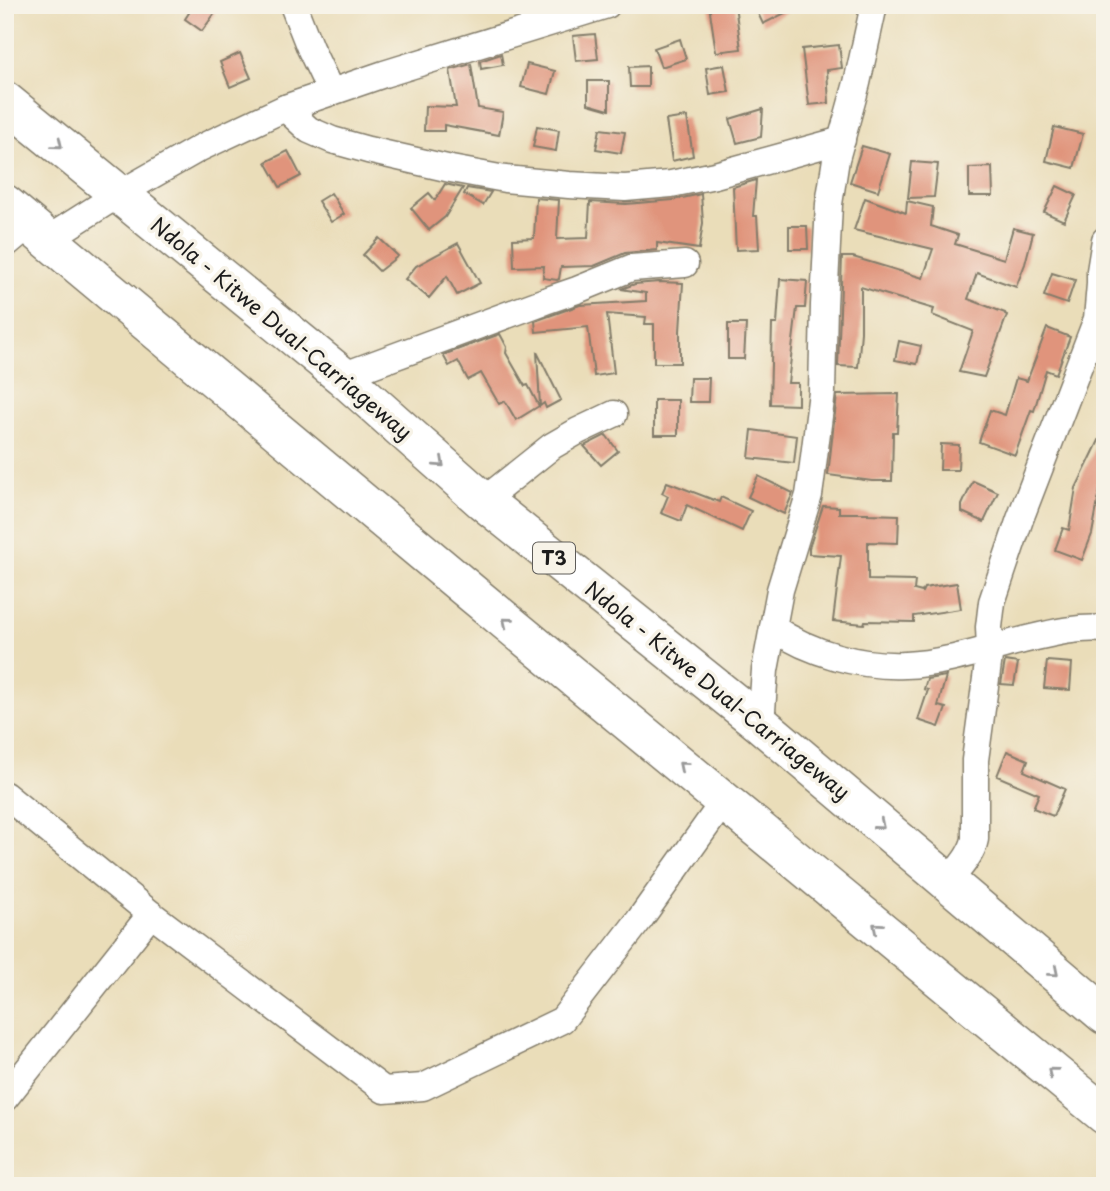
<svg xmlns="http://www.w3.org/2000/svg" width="1110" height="1191" font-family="'Playpen Sans',sans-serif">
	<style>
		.building { fill: #e0947b }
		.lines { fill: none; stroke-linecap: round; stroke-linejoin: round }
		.minor-casing { stroke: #837c6a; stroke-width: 29 }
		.highway-casing { stroke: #837c6a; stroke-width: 41 }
		.minor { stroke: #fff; stroke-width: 26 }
		.highway { stroke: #fff; stroke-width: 38 }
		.oneway { stroke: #999 }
		.labels { text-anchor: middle; stroke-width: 7; stroke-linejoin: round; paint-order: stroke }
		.shield { fill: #f7f3e8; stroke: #5e5c59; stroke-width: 2 }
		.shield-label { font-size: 19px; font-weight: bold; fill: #1c1c1c }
		.street-label { font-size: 21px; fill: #1c1c1c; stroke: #f7f3e8 }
	</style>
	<rect width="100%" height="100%" fill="#f7f3e8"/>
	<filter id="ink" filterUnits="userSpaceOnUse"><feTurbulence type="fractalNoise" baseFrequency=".0143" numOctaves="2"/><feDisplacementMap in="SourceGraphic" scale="14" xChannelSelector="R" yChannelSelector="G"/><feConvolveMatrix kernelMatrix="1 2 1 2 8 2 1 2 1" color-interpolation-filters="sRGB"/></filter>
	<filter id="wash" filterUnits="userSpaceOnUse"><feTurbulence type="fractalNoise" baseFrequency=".00686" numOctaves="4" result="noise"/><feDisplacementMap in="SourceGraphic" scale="28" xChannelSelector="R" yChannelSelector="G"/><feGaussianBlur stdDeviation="1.57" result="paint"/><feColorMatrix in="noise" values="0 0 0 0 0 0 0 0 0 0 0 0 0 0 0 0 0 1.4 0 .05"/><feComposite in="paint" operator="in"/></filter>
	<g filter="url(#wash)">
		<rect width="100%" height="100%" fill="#eaddb9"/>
		<g id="blocks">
			<!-- building -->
			<g class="building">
				<polygon points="194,5 204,5 215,13 202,31 185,19"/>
				<polygon points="709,5 735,5 741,49 716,52"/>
				<polygon points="754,5 801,5 763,24"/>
				<polygon points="595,34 598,59 576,61 573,36"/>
				<polygon points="680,39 686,59 661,67 654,48"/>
				<polygon points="839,45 842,68 827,70 829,103 809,105 802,49"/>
				<polygon points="240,53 251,78 230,87 220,62"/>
				<polygon points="501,54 503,65 481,69 480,61"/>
				<polygon points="471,64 478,108 503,112 499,135 444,125 444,131 424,131 425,106 456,107 450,70"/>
				<polygon points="527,64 555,71 549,94 521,87"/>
				<polygon points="724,65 729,92 710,95 706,68"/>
				<polygon points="648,66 648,87 630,87 629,67"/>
				<polygon points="588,81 609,81 609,110 588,104"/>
				<polygon points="763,109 761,137 737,143 730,119"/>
				<polygon points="687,117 693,156 672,161 666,120"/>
				<polygon points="537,126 559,130 556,151 533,147"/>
				<polygon points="1054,127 1083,134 1074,168 1046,161"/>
				<polygon points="600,129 625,132 621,153 596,149"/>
				<polygon points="862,146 890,154 878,191 850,182"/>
				<polygon points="288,151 301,176 280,187 266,162"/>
				<polygon points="912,162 938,164 934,197 908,198"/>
				<polygon points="992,167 993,196 969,196 969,168"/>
				<polygon points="756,180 753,216 757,216 759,249 736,250 733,187"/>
				<polygon points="445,184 463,188 445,217 429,230 411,208 429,193 435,200"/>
				<polygon points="1057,186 1076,195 1064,221 1044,212"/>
				<polygon points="467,188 491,192 483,205 464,194"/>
				<polygon points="331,193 344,214 331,222 318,201"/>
				<polygon points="701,194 703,223 699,249 657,243 657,250 625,253 594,266 561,267 559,279 557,280 543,278 544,266 514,267 513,239 534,238 536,198 559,200 557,239 588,238 590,202 626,204 673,200"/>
				<polygon points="865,198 906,213 907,201 933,207 931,226 958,235 955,244 1004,259 1013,228 1033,233 1025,264 1016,287 977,273 968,299 1005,313 1005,314 1007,315 984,377 959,372 973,331 932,315 934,309 861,287 861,332 858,367 838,366 842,257 853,257 923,278 933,249 854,230"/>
				<polygon points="789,226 807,226 808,249 789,249"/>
				<polygon points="379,238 398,256 379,271 363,255"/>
				<polygon points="458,243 480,283 457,295 447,276 429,298 405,279 416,266"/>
				<polygon points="1052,273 1075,280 1067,304 1044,296"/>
				<polygon points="780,279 807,281 805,308 797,308 788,383 798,383 798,405 770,404 772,324 777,324"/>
				<polygon points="659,282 683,283 680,331 680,363 654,363 654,324 645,324 646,317 607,314 614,373 594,376 588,327 536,332 535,321 580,305 646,301 646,293 621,289 635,284"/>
				<polygon points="728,324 746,324 744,359 728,359"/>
				<polygon points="1047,328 1070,337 1056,374 1046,370 1034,411 1031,410 1015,455 979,442 990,410 1005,415 1016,378 1027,381"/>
				<polygon points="500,334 507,347 506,353 525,386 528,385 539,406 516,420 505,401 499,404 481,373 468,380 458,361 449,366 443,355"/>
				<polygon points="899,341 921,346 917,364 895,360"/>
				<polygon points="537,352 561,400 546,408 544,403 540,406"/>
				<polygon points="690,378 709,378 708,402 689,402"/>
				<polygon points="899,394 897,432 893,432 892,481 872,481 828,475 837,395"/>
				<rect x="654" y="400" width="24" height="35"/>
				<polygon points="1105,428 1105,480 1102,479 1092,534 1082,560 1055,550 1063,528 1069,530 1076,488"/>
				<polygon points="752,430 797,436 794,463 749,458"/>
				<polygon points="606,435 618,451 601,465 584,446"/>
				<polygon points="941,444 959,445 958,470 940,470"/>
				<polygon points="758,476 793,493 784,514 748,497"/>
				<polygon points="973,481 998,492 984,522 962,512 962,505"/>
				<polygon points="667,482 719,502 721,497 751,511 742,531 687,505 681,521 661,513 668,496 662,493"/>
				<polygon points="823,506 839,507 839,513 868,513 868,514 899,515 898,543 868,542 868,580 915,581 914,590 922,592 924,588 957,583 961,609 914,616 914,622 865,621 864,624 833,621 841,556 809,554 809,548"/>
				<polygon points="1005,661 1018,663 1014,685 1001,684"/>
				<polygon points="1047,661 1072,663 1070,690 1044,688"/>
				<polygon points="946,676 938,706 946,708 939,727 918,720 928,690 924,689 927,679"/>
				<polygon points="1007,751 1028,760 1024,771 1065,789 1053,816 1033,808 1039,794 997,776"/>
			</g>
		</g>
	</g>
	<g filter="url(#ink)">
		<use href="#blocks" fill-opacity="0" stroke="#837c6a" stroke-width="2"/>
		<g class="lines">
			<defs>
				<g id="minor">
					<polyline points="293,5 310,48 331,92"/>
					<polyline points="285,108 309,130 332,140 368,150 451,169 505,179 569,185 625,188 671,184 715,175 842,140"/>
					<polyline points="48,239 119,194 200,148 285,108 384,74 607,5"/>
					<polyline points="5,245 30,224"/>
					<polyline points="342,376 545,301 577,290 631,268 685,264"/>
					<polyline points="483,501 552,446 578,431 614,414"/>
					<path d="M773,628C810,653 860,667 905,665C941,664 981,651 1015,642C1045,635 1074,626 1105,629"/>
					<polyline points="761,724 765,670 780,590 809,495 811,481 822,392 824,305 829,204 836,159 857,83 874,5"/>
					<polyline points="5,795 151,914 384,1090 423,1087 562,1020 640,919 724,801"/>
					<path d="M948,882C958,869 972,855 975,839V760L990,649L989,627L992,602L1020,519L1097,319L1100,284V271L1105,240"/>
					<polyline points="5,1098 151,914"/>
				</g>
				<g id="highway">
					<polyline points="5,101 342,376 483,501 761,724 1105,1015"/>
					<polyline points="5,204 474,595 1105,1115"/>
				</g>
			</defs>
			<!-- minor casing -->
			<use href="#minor" class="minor-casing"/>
			<!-- highway casing -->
			<use href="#highway" class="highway-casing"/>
			<!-- minor -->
			<use href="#minor" class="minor"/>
			<!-- highway -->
			<use href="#highway" class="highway"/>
		</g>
		<!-- one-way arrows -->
		<defs><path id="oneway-chevron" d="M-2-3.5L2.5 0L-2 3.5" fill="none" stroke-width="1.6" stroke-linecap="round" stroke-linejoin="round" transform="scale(1.75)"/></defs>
		<g class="oneway">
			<use href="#oneway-chevron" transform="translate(58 144) rotate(39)"/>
			<use href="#oneway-chevron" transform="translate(440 463) rotate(42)"/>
			<use href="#oneway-chevron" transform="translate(507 622) rotate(-141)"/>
			<use href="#oneway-chevron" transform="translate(683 766) rotate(-140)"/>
			<use href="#oneway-chevron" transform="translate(880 825) rotate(40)"/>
			<use href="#oneway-chevron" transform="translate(877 927) rotate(-140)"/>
			<use href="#oneway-chevron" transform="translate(1054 972) rotate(40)"/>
			<use href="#oneway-chevron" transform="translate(1052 1072) rotate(-141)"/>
		</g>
	</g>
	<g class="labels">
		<!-- shield labels -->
		<rect class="shield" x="533" y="542.5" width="42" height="31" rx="5"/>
		<g class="shield-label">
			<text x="554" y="565">T3</text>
		</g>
		<!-- street labels -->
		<g class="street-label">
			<text transform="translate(281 329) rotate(40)" y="7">Ndola - Kitwe Dual-Carriageway</text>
			<text transform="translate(717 691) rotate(39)" y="7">Ndola - Kitwe Dual-Carriageway</text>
		</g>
	</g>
	<!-- margin -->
	<rect width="1110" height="1191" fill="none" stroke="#f7f3e8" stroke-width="28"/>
</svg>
